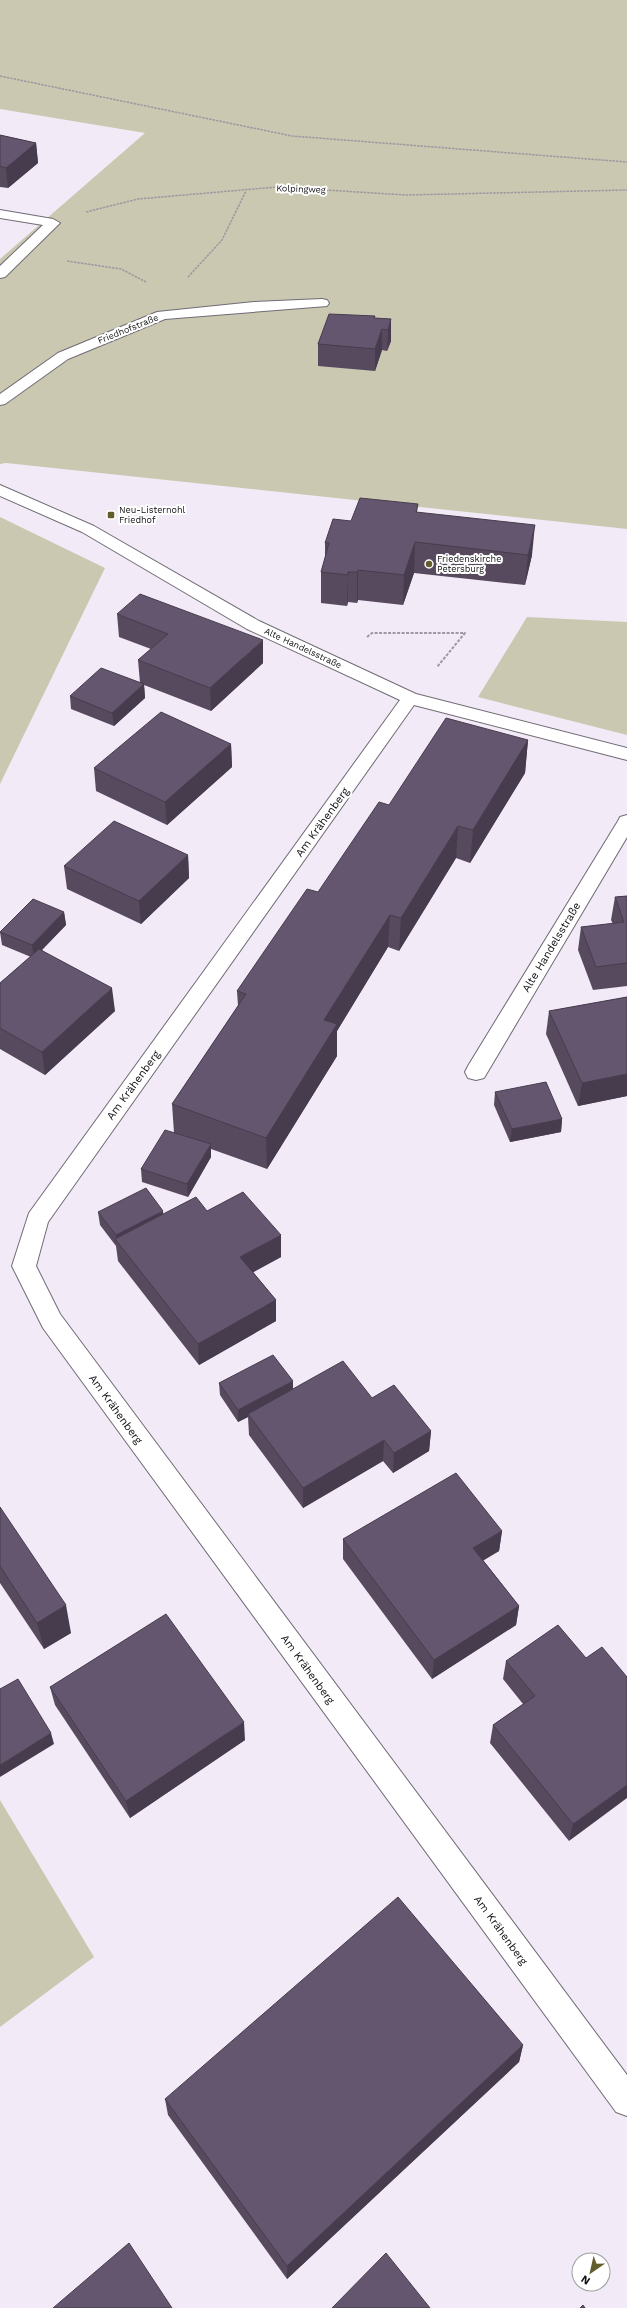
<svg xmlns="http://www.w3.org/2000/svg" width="627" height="2308" font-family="'Work Sans',sans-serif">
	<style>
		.green { fill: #cac8b1 }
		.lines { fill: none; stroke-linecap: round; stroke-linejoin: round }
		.minor-casing { stroke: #716b75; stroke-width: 2 }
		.path-far1 { stroke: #9d98a1; stroke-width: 1.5; stroke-dasharray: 2.5 1; stroke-linecap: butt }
		.path { stroke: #9d98a1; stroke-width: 2; stroke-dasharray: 3 1.5; stroke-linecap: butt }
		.minor { fill: #fff; fill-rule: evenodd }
		.wall { fill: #574a5f }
		.shaded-wall { fill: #473c4e }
		.building { fill: #65566f; stroke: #473c4e }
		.poi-dot { fill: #625d2a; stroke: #fff; stroke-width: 1.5 }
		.labels { text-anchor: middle; stroke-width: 4; stroke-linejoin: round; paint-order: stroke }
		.far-street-label { font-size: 9px; fill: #121014; stroke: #fff }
		.far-poi-label { font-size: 9px; fill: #121014; stroke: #fff; text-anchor: start }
		.street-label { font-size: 11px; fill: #121014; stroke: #fff }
	</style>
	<rect width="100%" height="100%" fill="#f2ebf7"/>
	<!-- green -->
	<g class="green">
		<polygon points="0,0 627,0 627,529 6,463 0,464 0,259 145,133 0,109"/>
		<polygon points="0,517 105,568 0,784"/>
		<polygon points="527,617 627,622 627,735 478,697"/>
		<polygon points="0,1800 94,1957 0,2027"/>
	</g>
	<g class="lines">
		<defs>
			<g id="minor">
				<polygon points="0,210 53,219 60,223 5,277 0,278 0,266 43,225 0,218"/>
				<polygon points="322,299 327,300 329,303 327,306 165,319 68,359 5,404 0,405 0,394 58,353 157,312 254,302"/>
				<polygon points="0,485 94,526 259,621 416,694 627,748 627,760 414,705 48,1222 36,1266 60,1314 627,2075 627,2116 616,2112 43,1328 12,1266 29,1213 400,700 247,629 82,532 0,496"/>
				<polygon points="627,815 627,837 484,1078 476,1080 468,1078 465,1072 468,1066 618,821 620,817"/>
			</g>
		</defs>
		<!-- minor casing -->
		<use href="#minor" class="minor-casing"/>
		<!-- path-far1 -->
		<g class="path-far1">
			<polyline points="0,76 292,136 627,162"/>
			<polyline points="86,212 138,199 277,187 406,195 627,190"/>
			<polyline points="67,261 121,269 146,282"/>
			<polyline points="188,277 222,240 246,191"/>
		</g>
		<!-- path -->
		<polyline class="path" points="367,637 372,633 465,633 437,667"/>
		<!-- minor -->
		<use href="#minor" class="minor"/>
	</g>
	<!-- wall -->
	<g class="wall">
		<polygon points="0,135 36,143 38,163 8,188 0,187"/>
		<polygon points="375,316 375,318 391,319 391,341 387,351 382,350 375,371 318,366 318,344"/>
		<polygon points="418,504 417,512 532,555 525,585 414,573 403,605 358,600 357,603 348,602 347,606 321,603 321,572 325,559 325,543 351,521"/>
		<polygon points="117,614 263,663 211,711 144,685 145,698 114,726 71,709 70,696 140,683 138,660 151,649 119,637"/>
		<polygon points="528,740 525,773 470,863 456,858 399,951 388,947 337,1031 337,1056 267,1169 211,1149 211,1157 188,1197 142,1182 141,1169 174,1133 172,1104 238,1006 237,991 318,892 389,805"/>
		<polygon points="231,744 232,767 167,825 96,791 94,768"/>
		<polygon points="188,855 189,878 141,924 67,889 64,866"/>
		<polygon points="627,896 627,986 593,990 578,950 581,927 613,924 611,920 615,897"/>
		<polygon points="64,912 66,925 42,950 115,1011 45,1075 0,1049 0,983 31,957 2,945 0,932"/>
		<polygon points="627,997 627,1096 578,1106 546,1034 549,1011"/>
		<polygon points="495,1092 562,1119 561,1132 510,1142 494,1105"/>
		<polygon points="207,1211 281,1257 253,1272 276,1300 276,1321 199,1365 118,1261 116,1246 100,1225 98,1212 163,1214"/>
		<polygon points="219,1383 293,1389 372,1398 431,1431 429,1451 393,1473 383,1461 303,1508 249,1435 248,1417 238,1422 220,1395"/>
		<polygon points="0,1507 71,1633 44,1649 0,1583"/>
		<polygon points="502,1531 499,1551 483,1560 519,1606 516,1625 432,1679 343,1559 343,1539"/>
		<polygon points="586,1658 627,1677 569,1841 490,1743 493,1725 523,1704 503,1679 506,1661"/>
		<polygon points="50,1687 245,1740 130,1818 55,1705"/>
		<polygon points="523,2045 519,2062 287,2279 168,2115 165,2099"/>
	</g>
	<!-- shaded-wall -->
	<g class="shaded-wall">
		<polygon points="36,143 38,163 8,188 6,168"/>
		<polygon points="391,319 391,341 387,351 388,330"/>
		<polygon points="382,329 382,350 375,371 375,349"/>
		<polygon points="535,525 532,555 525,585 528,555"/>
		<polygon points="415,542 414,573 403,605 404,575"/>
		<polygon points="358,570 358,600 357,603 357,572"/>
		<polygon points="348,572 348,602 347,606 348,575"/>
		<polygon points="263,640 263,663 211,711 210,688"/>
		<polygon points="144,684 145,698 114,726 112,713"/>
		<polygon points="528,740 525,773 470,863 473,830"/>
		<polygon points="231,744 232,767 167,825 165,802"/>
		<polygon points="458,826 456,858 399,951 401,918"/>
		<polygon points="188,855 189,878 141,924 139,901"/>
		<polygon points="64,912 66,925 34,958 32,945"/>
		<polygon points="390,915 388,947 337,1031 337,1056 267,1169 266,1138 324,1020"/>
		<polygon points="112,988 115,1011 45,1075 42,1052"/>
		<polygon points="627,1074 627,1096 578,1106 582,1083"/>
		<polygon points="562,1119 561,1132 510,1142 512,1129"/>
		<polygon points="211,1144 211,1157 188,1197 187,1184"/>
		<polygon points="163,1211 164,1224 117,1241 116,1235"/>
		<polygon points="281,1235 281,1257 241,1279 240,1257"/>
		<polygon points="276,1300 276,1321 199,1365 198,1344"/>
		<polygon points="293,1381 293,1393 248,1414 248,1417 238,1422 238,1410"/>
		<polygon points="431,1431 429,1451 393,1473 394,1453"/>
		<polygon points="384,1440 383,1461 303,1508 303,1488"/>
		<polygon points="502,1531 499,1551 471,1568 473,1548"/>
		<polygon points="66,1605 71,1633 44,1649 37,1623"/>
		<polygon points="519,1606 516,1625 432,1679 434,1660"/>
		<polygon points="244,1722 245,1740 130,1818 126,1801"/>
		<polygon points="51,1733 54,1744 0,1777 0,1765"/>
		<polygon points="627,1785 627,1798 569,1841 573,1824"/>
		<polygon points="523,2045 519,2062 287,2279 287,2266"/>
	</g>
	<!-- building -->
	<g class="building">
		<polygon points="0,135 36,143 6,168 0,166"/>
		<polygon points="329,314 375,316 374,318 391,319 388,330 382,329 375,349 318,344"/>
		<polygon points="360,498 418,504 416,512 535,525 528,555 415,542 404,575 358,570 357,572 348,572 348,575 321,572 329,543 325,543 333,519 351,521"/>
		<polygon points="140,594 263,640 210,688 138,660 168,634 117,614"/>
		<polygon points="101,668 144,684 112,713 70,696"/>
		<polygon points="161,712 231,744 165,802 94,768"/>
		<polygon points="446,718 528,740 473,830 458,826 401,918 390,915 324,1020 337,1024 266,1138 172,1104 246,994 237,991 307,889 318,892 379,802 389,805"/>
		<polygon points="114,821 188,855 139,901 64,866"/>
		<polygon points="627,896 627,963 596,967 581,927 624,922 615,897"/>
		<polygon points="33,899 64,912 32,945 0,932"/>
		<polygon points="39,949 112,988 42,1052 0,1028 0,983"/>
		<polygon points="627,997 627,1074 582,1083 549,1011"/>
		<polygon points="546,1082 562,1119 512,1129 495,1092"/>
		<polygon points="165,1130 211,1144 187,1184 141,1169"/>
		<polygon points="146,1188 163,1211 116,1235 98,1212"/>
		<polygon points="243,1192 281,1235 240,1257 276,1300 198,1344 115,1239 196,1197 207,1211"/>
		<polygon points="273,1355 293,1381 238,1410 219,1383"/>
		<polygon points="343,1361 372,1398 394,1385 431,1431 394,1453 384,1440 303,1488 248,1414"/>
		<polygon points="456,1473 502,1531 473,1548 519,1606 434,1660 343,1539"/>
		<polygon points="0,1507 66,1605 37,1623 0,1566"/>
		<polygon points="166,1614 244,1722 126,1801 50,1687"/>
		<polygon points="558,1625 586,1658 602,1647 627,1677 627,1785 573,1824 493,1725 535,1696 506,1661"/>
		<polygon points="18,1679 51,1733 0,1765 0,1689"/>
		<polygon points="398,1897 523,2045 287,2266 165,2099"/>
		<polygon points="129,2243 172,2308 53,2308"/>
		<polygon points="386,2253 430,2308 332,2308"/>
		<polygon points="583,2305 585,2308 580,2308"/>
	</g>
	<!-- markers -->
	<g class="poi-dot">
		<rect x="107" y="511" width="8" height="8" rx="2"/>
		<circle cx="429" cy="564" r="4"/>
	</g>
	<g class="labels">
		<!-- far-street labels -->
		<g class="far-street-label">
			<text transform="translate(301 189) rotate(2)" y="3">Kolpingweg</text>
			<text transform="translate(128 329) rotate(-22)" y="3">Friedhofstraße</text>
			<text transform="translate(303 648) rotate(25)" y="3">Alte Handelsstraße</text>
		</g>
		<!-- far-poi labels -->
		<g class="far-poi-label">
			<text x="119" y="513">Neu-Listernohl<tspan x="119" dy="10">Friedhof</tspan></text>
			<text x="437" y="562">Friedenskirche<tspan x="437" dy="10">Petersburg</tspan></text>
		</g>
		<!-- street labels -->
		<g class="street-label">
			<text transform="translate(322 822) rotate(-54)" y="4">Am Krähenberg</text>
			<text transform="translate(551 947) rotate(-59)" y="4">Alte Handelsstraße</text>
			<text transform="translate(133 1085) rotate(-54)" y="4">Am Krähenberg</text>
			<text transform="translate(116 1409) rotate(54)" y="4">Am Krähenberg</text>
			<text transform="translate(308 1669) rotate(54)" y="4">Am Krähenberg</text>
			<text transform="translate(501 1930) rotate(54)" y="4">Am Krähenberg</text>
		</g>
	</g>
	<!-- north arrow -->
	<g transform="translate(591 2272) rotate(214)"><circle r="19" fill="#ffffff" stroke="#a09fa1"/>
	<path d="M0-3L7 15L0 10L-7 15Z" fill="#625d2a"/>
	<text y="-6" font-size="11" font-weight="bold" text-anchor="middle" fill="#121014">N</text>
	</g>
</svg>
